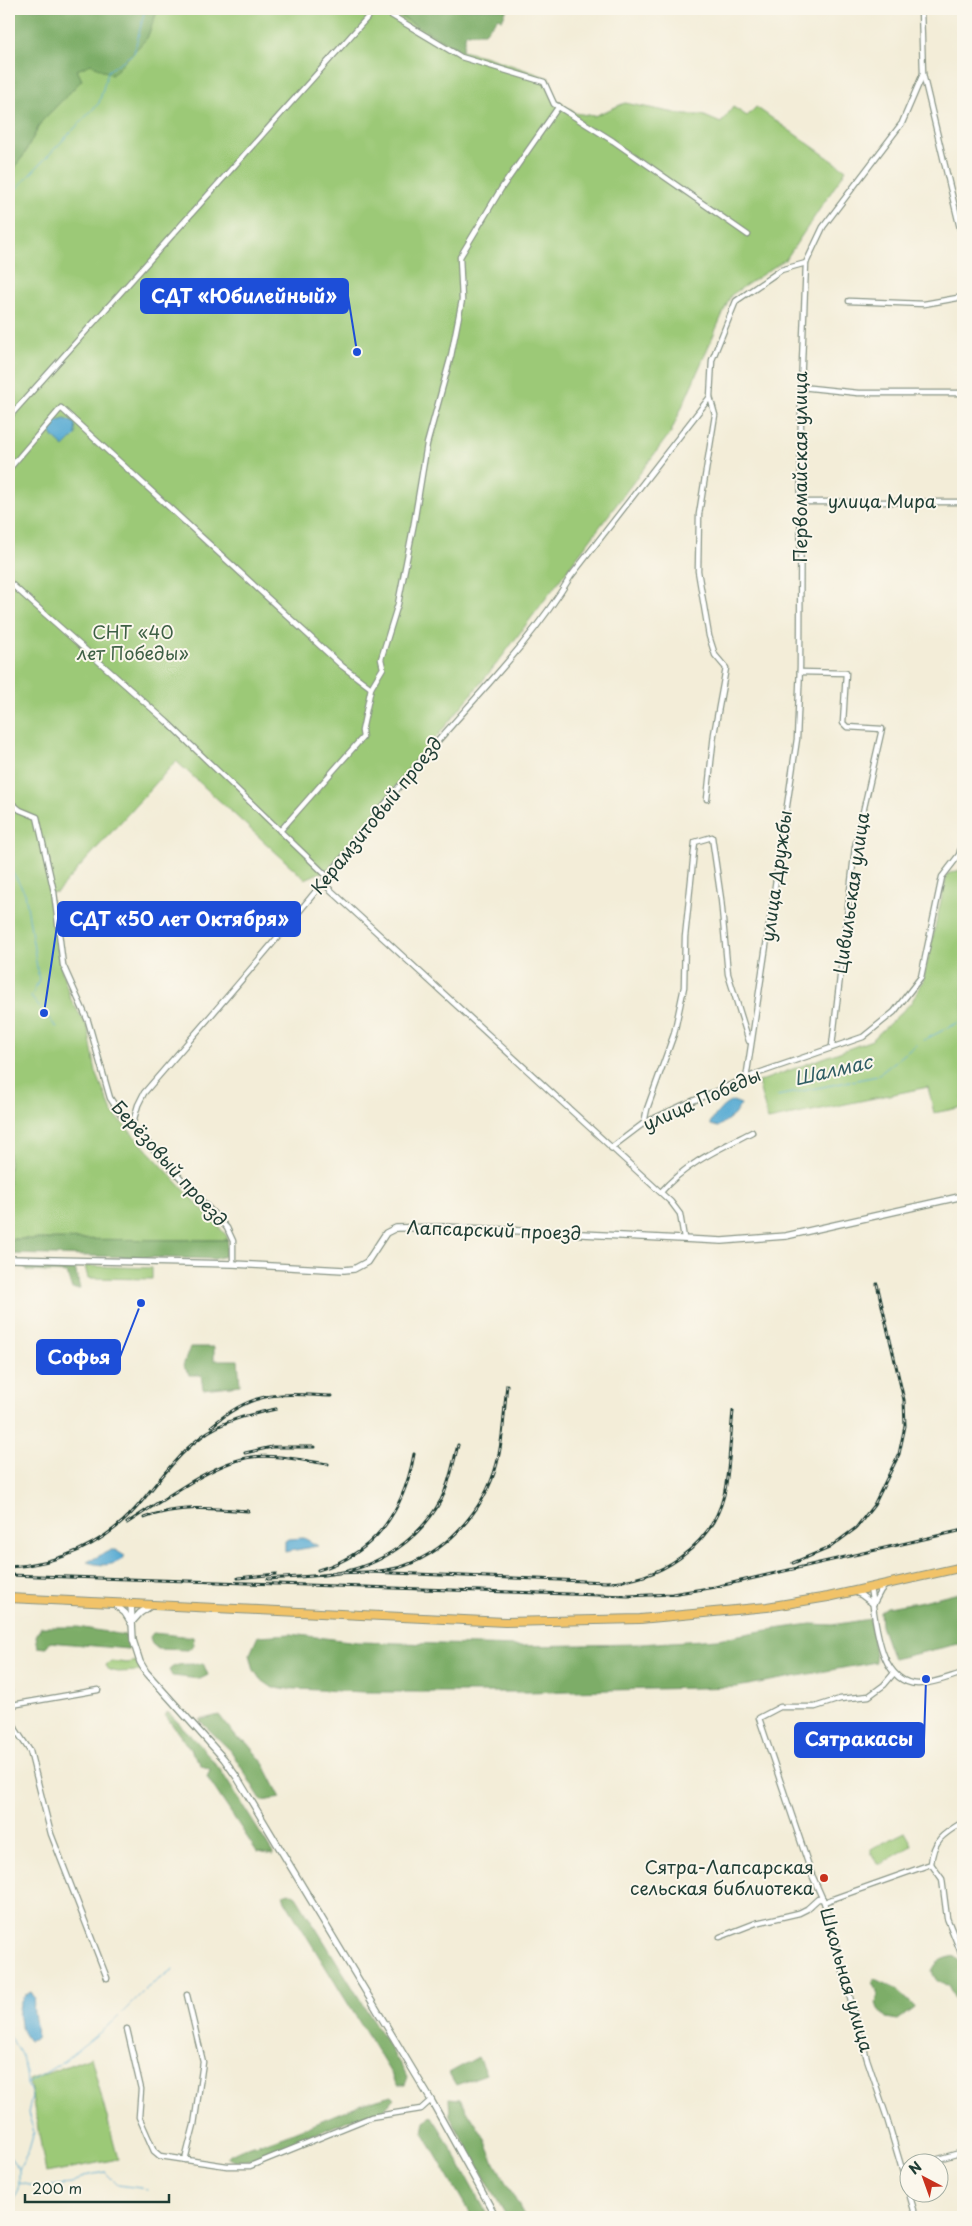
<svg xmlns="http://www.w3.org/2000/svg" width="972" height="2226" font-family="'Playpen Sans',sans-serif">
	<style>
		.green { fill: #9cc977; stroke: #5e8356 }
		.forest { fill: #7dad68; stroke: #4e754e }
		.water { fill: #58abd3; stroke: #3c7484 }
		.lines { fill: none; stroke-linecap: round; stroke-linejoin: round }
		.stream { stroke: #58abd3; stroke-width: 1 }
		.minor-casing { stroke: #899586; stroke-width: 7 }
		.tertiary-casing { stroke: #899586; stroke-width: 8 }
		.trunk-casing { stroke: #899586; stroke-width: 10 }
		.minor { stroke: #fff; stroke-width: 4.5 }
		.tertiary { stroke: #fff; stroke-width: 5.5 }
		.trunk { stroke: #f1c369; stroke-width: 8 }
		.rail-casing { stroke: #1f3d34; stroke-width: 3 }
		.rail { stroke: #fbf7ec; stroke-width: 1; stroke-dasharray: 4; stroke-linecap: butt }
		.poi-dot { fill: #c8321e; stroke: #fbf7ec; stroke-width: 2 }
		.labels { text-anchor: middle; stroke-width: 4; stroke-linejoin: round; paint-order: stroke }
		.street-label { font-size: 18px; fill: #1f3d34; stroke: #fbf7ec }
		.park-label { font-size: 18px; fill: #3e6045; stroke: #fbf7ec }
		.poi-label { font-size: 18px; fill: #1f3d34; stroke: #fbf7ec; text-anchor: end }
		.water-label { font-size: 19px; font-style: italic; fill: #305e64; stroke: #fbf7ec }
		.leader { fill: none; stroke: #1d4ed8; stroke-width: 2 }
		.callout-dot { fill: #1d4ed8; stroke: #fbf7ec; stroke-width: 2 }
		.callout { fill: #1d4ed8; stroke: #1d4ed8; stroke-width: 2 }
		.callout-label { font-size: 19px; text-anchor: middle; font-weight: bold; fill: #fff }
	</style>
	<rect width="100%" height="100%" fill="#fbf7ec"/>
	<filter id="ink" filterUnits="userSpaceOnUse"><feTurbulence type="fractalNoise" baseFrequency=".02" numOctaves="2"/><feDisplacementMap in="SourceGraphic" scale="10" xChannelSelector="R" yChannelSelector="G"/><feConvolveMatrix kernelMatrix="1 2 1 2 8 2 1 2 1" color-interpolation-filters="sRGB"/></filter>
	<filter id="wash" filterUnits="userSpaceOnUse"><feTurbulence type="fractalNoise" baseFrequency=".0096" numOctaves="4" result="noise"/><feDisplacementMap in="SourceGraphic" scale="20" xChannelSelector="R" yChannelSelector="G"/><feGaussianBlur stdDeviation="1.12" result="paint"/><feColorMatrix in="noise" values="0 0 0 0 0 0 0 0 0 0 0 0 0 0 0 0 0 1.4 0 .05"/><feComposite in="paint" operator="in"/></filter>
	<g filter="url(#wash)">
		<rect width="100%" height="100%" fill="#f3edd8"/>
		<!-- green -->
		<g class="green">
			<polygon points="158,9 387,9 462,51 487,57 549,78 556,100 575,113 594,116 625,103 685,115 702,115 721,123 733,107 747,116 756,107 846,170 786,259 731,295 671,432 498,662 328,869 305,879 176,761 57,892 50,893 61,967 70,998 88,1028 96,1072 112,1112 227,1236 228,1240 9,1239 9,174 24,155 41,122 81,80 77,70 147,38"/>
			<polygon points="963,869 963,1107 934,1113 928,1087 768,1120 758,1082 872,1040 911,1003 923,981 947,874"/>
			<polygon points="85,1266 152,1268 152,1279 88,1278"/>
			<polygon points="111,1661 127,1663 136,1661 140,1666 140,1671 118,1672 109,1670 106,1665"/>
			<polygon points="905,1832 912,1844 911,1846 881,1864 877,1864 871,1852 871,1849"/>
			<polygon points="91,2057 118,2159 46,2173 29,2080"/>
		</g>
		<!-- forest -->
		<g class="forest">
			<polygon points="9,9 158,9 147,38 112,75 91,64 77,70 82,80 41,122 24,155 9,174"/>
			<polygon points="387,9 507,9 502,20 498,18 484,33 466,33 462,51"/>
			<polygon points="9,1239 228,1240 225,1256 215,1259 9,1254"/>
			<polygon points="24,1266 75,1268 80,1289 72,1289 67,1273 28,1271"/>
			<polygon points="190,1347 214,1347 214,1360 238,1360 240,1385 203,1389 201,1375 190,1375 183,1366"/>
			<polygon points="963,1591 963,1643 893,1659 881,1626 880,1612 887,1607 918,1602"/>
			<polygon points="870,1619 876,1662 737,1687 526,1692 364,1692 273,1688 260,1679 254,1670 250,1654 258,1636 291,1634 358,1642 521,1646 640,1644 718,1639 761,1631 811,1624 832,1625"/>
			<polygon points="41,1627 78,1627 130,1636 131,1644 128,1649 50,1642 46,1648 38,1647 36,1636"/>
			<polygon points="153,1633 193,1637 194,1645 188,1650 158,1649 152,1644 150,1637"/>
			<path d="M203,1663L208,1675L200,1679L172,1676L169,1670C177,1661 192,1666 203,1663Z"/>
			<polygon points="168,1712 202,1747 221,1771 274,1855 257,1852 207,1777 210,1769 202,1766 165,1715"/>
			<polygon points="219,1715 237,1738 246,1742 262,1761 281,1798 262,1801 231,1751 199,1720"/>
			<polygon points="289,1892 296,1896 408,2077 405,2085 398,2085 285,1901 283,1894"/>
			<path d="M955,1956L963,1964V2001L962,2002L955,1999L948,1985C938,1984 935,1980 932,1971C937,1960 943,1958 955,1956Z"/>
			<polygon points="875,1979 896,1989 913,2005 914,2008 898,2020 886,2018 878,2009 876,2003 878,1993 873,1982"/>
			<polygon points="478,2057 486,2074 456,2085 449,2073"/>
			<path d="M392,2095L395,2098L383,2111L359,2116L255,2159L236,2162L226,2157C240,2147 256,2145 272,2140C313,2126 350,2105 392,2095Z"/>
			<polygon points="449,2098 460,2099 484,2137 495,2163 525,2217 507,2217 450,2117"/>
			<polygon points="431,2115 440,2129 489,2217 472,2217 423,2133 425,2121"/>
		</g>
		<!-- water -->
		<g class="water">
			<polygon points="65,419 75,423 76,435 64,447 54,438 50,431 54,422"/>
			<path d="M733,1101L741,1104L734,1115L718,1127L711,1125L710,1123C717,1113 722,1105 733,1101Z"/>
			<polygon points="304,1538 318,1546 285,1552 285,1541 288,1539"/>
			<path d="M111,1550H115L125,1556C116,1567 99,1566 87,1562Z"/>
			<path d="M31,1992L35,1998C30,2012 39,2024 36,2039L29,2041C18,2029 12,2001 31,1992Z"/>
		</g>
		<g class="lines">
			<!-- stream -->
			<g class="stream">
				<polyline points="9,206 14,191 99,103 108,71 134,53 145,9"/>
				<polyline points="9,866 25,893 39,980 31,997 57,1028"/>
				<polyline points="924,1040 963,1020"/>
				<polyline points="777,1096 877,1076 916,1045"/>
				<path d="M9,2037C22,2051 26,2065 27,2084"/>
				<polyline points="9,2156 19,2169"/>
				<polyline points="20,2183 39,2187 72,2184 84,2176 105,2172 118,2185 148,2189"/>
				<polyline points="9,2209 19,2189 19,2169 28,2153 34,2132 28,2113 32,2095 27,2084 61,2063 113,2022 147,1988 173,1969"/>
				<polyline points="9,2213 10,2217"/>
			</g>
		</g>
	</g>
	<g filter="url(#ink)">
		<g class="lines">
			<defs>
				<g id="minor">
					<polyline points="381,9 461,57 544,82 554,104 613,141 748,235"/>
					<polyline points="921,9 923,74 963,241"/>
					<polyline points="849,301 924,304 963,297"/>
					<polyline points="801,387 858,393 963,393"/>
					<polyline points="710,397 712,360 736,301 781,270 806,263"/>
					<polyline points="9,417 375,9"/>
					<polyline points="9,469 61,408 342,666 371,688"/>
					<polyline points="801,502 963,502"/>
					<polyline points="9,582 167,722 328,877"/>
					<polyline points="800,672 846,673 843,723 847,727 882,729 855,847 832,1046"/>
					<polyline points="9,801 20,810 37,817 54,892 63,965 88,1021 110,1098 120,1113 227,1228 233,1241 233,1264"/>
					<polyline points="280,831 363,737 362,731 371,688 383,668 381,659 398,604 414,523 427,444 451,356 462,300 460,257 501,189 559,106"/>
					<polyline points="323,883 671,1202 680,1214 684,1238"/>
					<polyline points="746,1079 797,739 800,666 801,387 806,263 823,227 902,123 923,74"/>
					<polyline points="644,1123 647,1109 674,1034 684,987 685,937 695,842 712,837 721,899 728,974 749,1041"/>
					<path d="M132,1126L138,1105L144,1093C206,1021 269,950 328,876C357,841 384,804 413,770C466,706 528,647 571,576L710,397L715,415L699,514L698,571L709,636L715,655L726,668L714,734L707,799"/>
					<polyline points="611,1148 644,1123 681,1106 756,1074 863,1037 894,1012 921,977 942,877 959,855 963,840"/>
					<path d="M661,1192C685,1164 719,1149 752,1132"/>
					<path d="M870,1588C876,1617 877,1683 918,1684C933,1684 949,1677 963,1673"/>
					<polyline points="854,1592 861,1595 873,1604"/>
					<polyline points="874,1603 881,1590 886,1585"/>
					<polyline points="894,1673 884,1685 869,1696 840,1699 815,1707 780,1707 759,1718 812,1875 824,1902 867,2059 886,2115 916,2217"/>
					<polyline points="9,1683 12,1720 16,1730 30,1751 51,1834 107,1978"/>
					<polyline points="12,1705 98,1690"/>
					<polyline points="931,1864 942,1879 947,1918 963,1958"/>
					<path d="M824,1902L931,1864C933,1840 943,1834 963,1822"/>
					<polyline points="720,1937 756,1923 799,1913 807,1909 818,1899 823,1899"/>
					<polyline points="127,2029 141,2089 139,2117 154,2151 160,2156 227,2166 250,2166 371,2117 421,2109 431,2100"/>
					<polyline points="185,2160 194,2125 203,2062 187,1995"/>
					<polyline points="921,2164 963,2152"/>
					<polyline points="902,2168 910,2166"/>
				</g>
				<g id="tertiary">
					<polyline points="9,1259 233,1264 344,1270 354,1269 367,1262 386,1233 396,1228 444,1227 722,1241 786,1236 963,1196"/>
					<polyline points="113,1603 125,1613 130,1621"/>
					<polyline points="131,1604 133,1640 140,1662 146,1672 224,1759 238,1779 431,2100 496,2217"/>
					<polyline points="131,1623 140,1613 152,1605"/>
				</g>
				<polyline id="trunk" points="9,1598 505,1622 640,1619 767,1607 828,1597 963,1567"/>
			</defs>
			<!-- minor casing -->
			<use href="#minor" class="minor-casing"/>
			<!-- tertiary casing -->
			<use href="#tertiary" class="tertiary-casing"/>
			<!-- trunk casing -->
			<use href="#trunk" class="trunk-casing"/>
			<!-- minor -->
			<use href="#minor" class="minor"/>
			<!-- tertiary -->
			<use href="#tertiary" class="tertiary"/>
			<!-- trunk -->
			<use href="#trunk" class="trunk"/>
			<defs>
				<g id="rail">
					<path d="M212,1426C254,1389 281,1394 332,1396"/>
					<polyline points="245,1453 272,1447 314,1447"/>
					<path d="M144,1518C177,1505 213,1508 248,1511"/>
					<path d="M127,1523C161,1502 213,1462 252,1457C276,1454 304,1461 328,1464"/>
					<polyline points="793,1563 829,1548 856,1528 874,1505 899,1454 905,1426 904,1400 877,1284"/>
					<path d="M9,1567C58,1564 104,1545 137,1507C157,1483 176,1456 201,1437C221,1421 251,1414 276,1409"/>
					<path d="M318,1570C375,1554 404,1510 414,1454"/>
					<path d="M370,1572L606,1582C658,1582 711,1547 724,1495C730,1468 730,1439 733,1411"/>
					<path d="M336,1573C358,1572 383,1573 404,1566C452,1549 490,1503 499,1454C504,1431 504,1408 507,1385"/>
					<polyline points="9,1575 628,1596 672,1594 715,1587 963,1530"/>
					<polyline points="238,1578 276,1574"/>
					<path d="M268,1579C291,1577 315,1577 337,1573C380,1566 420,1539 441,1500C450,1483 453,1463 458,1445"/>
				</g>
			</defs>
			<!-- rail casing -->
			<use href="#rail" class="rail-casing"/>
			<!-- rail -->
			<use href="#rail" class="rail"/>
		</g>
	</g>
	<!-- markers -->
	<circle class="poi-dot" cx="824" cy="1878" r="5"/>
	<g class="labels">
		<!-- street labels -->
		<g class="street-label">
			<text transform="translate(801 467) rotate(-90)" y="6">Первомайская улица</text>
			<text x="882" y="508">улица Мира</text>
			<text transform="translate(377 816) rotate(-51)" y="6">Керамзитовый проезд</text>
			<text transform="translate(777 876) rotate(-82)" y="6">улица Дружбы</text>
			<text transform="translate(852 893) rotate(-82)" y="6">Цивильская улица</text>
			<text transform="translate(702 1100) rotate(-24)" y="6">улица Победы</text>
			<text transform="translate(169 1164) rotate(48)" y="6">Берёзовый проезд</text>
			<text transform="translate(494 1231) rotate(2)" y="6">Лапсарский проезд</text>
			<text transform="translate(846 1980) rotate(74)" y="6">Школьная улица</text>
		</g>
		<!-- park labels -->
		<g class="park-label">
			<text x="133" y="639">СНТ «40<tspan x="133" dy="21">лет Победы»</tspan></text>
		</g>
		<!-- poi labels -->
		<g class="poi-label">
			<text x="814" y="1874">Сятра-Лапсарская<tspan x="814" dy="21">сельская библиотека</tspan></text>
		</g>
		<!-- water labels -->
		<g class="water-label">
			<text transform="translate(833 1070) rotate(-13)" y="7">Шалмас</text>
		</g>
	</g>
	<!-- callouts -->
	<path class="leader" d="M357 352L348 296M44 1013L58 919M141 1303L120 1357M926 1679L924 1740"/>
	<g class="callout-dot">
		<circle cx="357" cy="352" r="5"/>
		<circle cx="44" cy="1013" r="5"/>
		<circle cx="141" cy="1303" r="5"/>
		<circle cx="926" cy="1679" r="5"/>
	</g>
	<g class="callout">
		<rect x="141" y="279" width="207" height="34" rx="5"/>
		<rect x="58" y="902" width="242" height="34" rx="5"/>
		<rect x="37" y="1340" width="83" height="34" rx="5"/>
		<rect x="795" y="1723" width="129" height="34" rx="5"/>
	</g>
	<g class="callout-label">
		<text x="244" y="303">СДТ «Юбилейный»</text>
		<text x="179" y="926">СДТ «50 лет Октября»</text>
		<text x="79" y="1364">Софья</text>
		<text x="859" y="1746">Сятракасы</text>
	</g>
	<!-- margin -->
	<rect width="972" height="2226" fill="none" stroke="#fbf7ec" stroke-width="30"/>
	<!-- north arrow -->
	<g transform="translate(924 2178) rotate(319)"><circle r="24" fill="#fbf7ec" stroke="#a3ada2"/>
	<path d="M0-4L9 19L0 12L-9 19Z" fill="#c8321e"/>
	<text y="-8" font-size="14" font-weight="bold" text-anchor="middle" fill="#1f3d34">N</text>
	</g>
	<!-- scale -->
	<path d="M25 2194v8h144v-8" fill="none" stroke="#1f3d34" stroke-width="2.5"/>
	<text x="32" y="2194" font-size="15" fill="#1f3d34" stroke="#fbf7ec" stroke-width="4" paint-order="stroke">200 m</text>
</svg>
